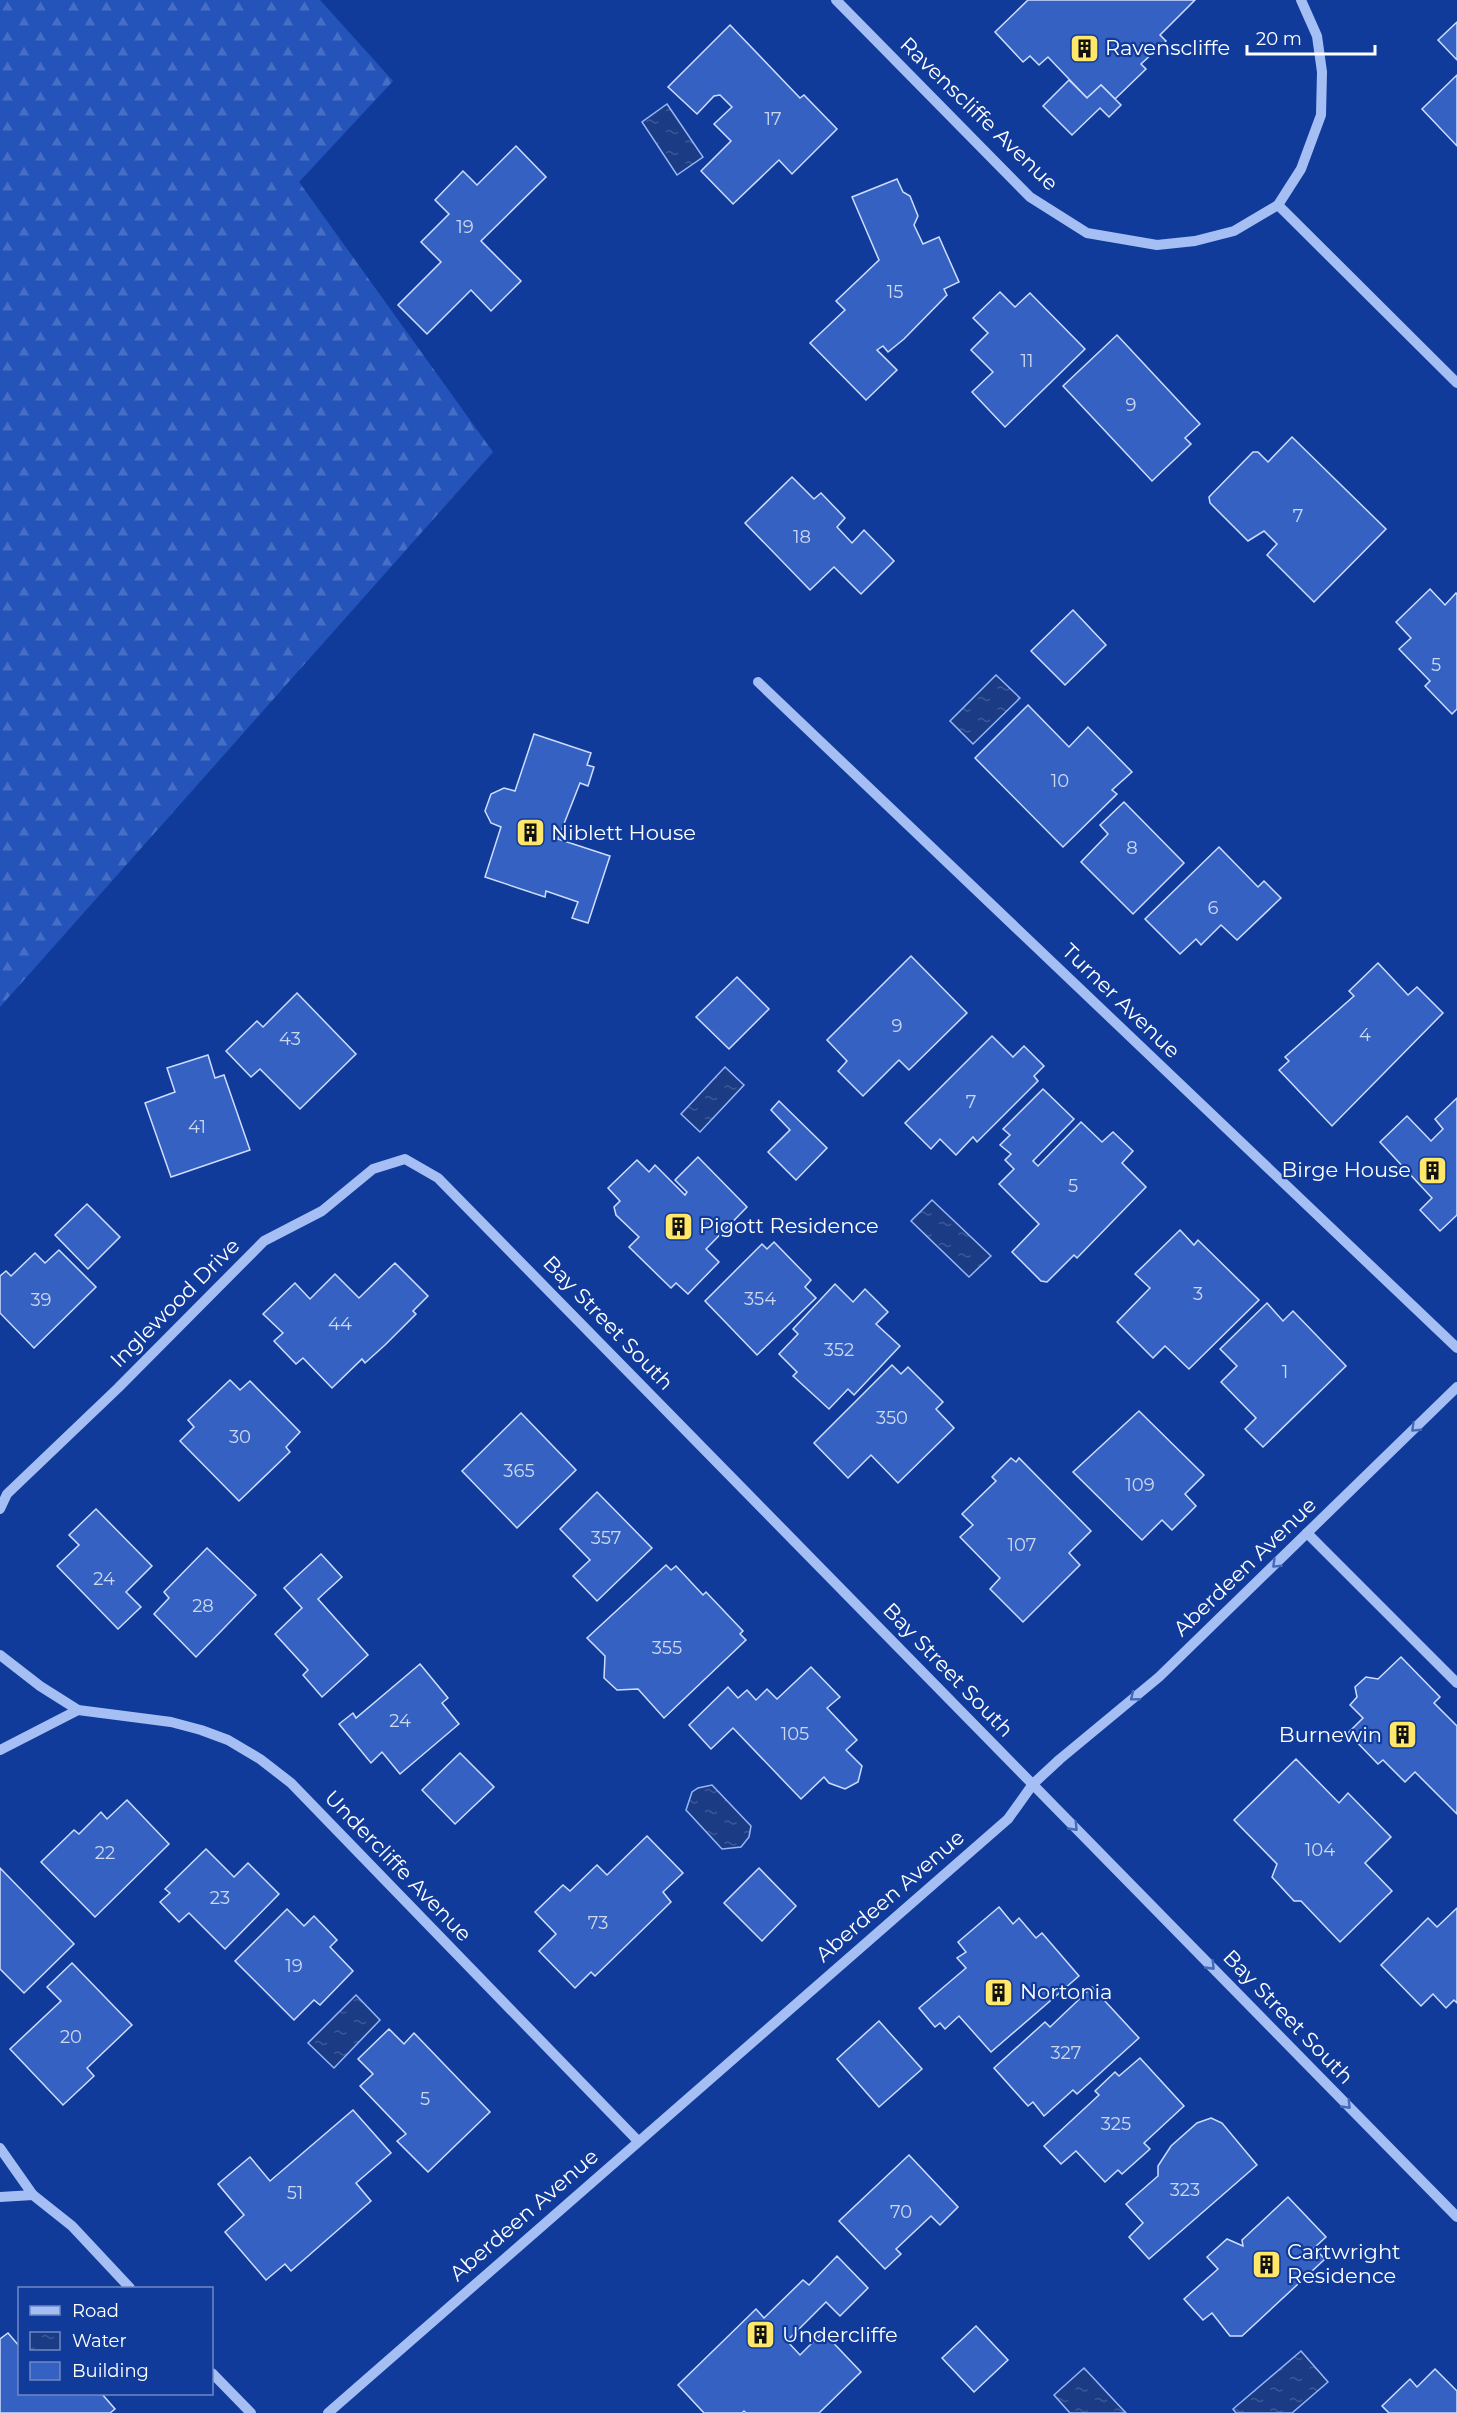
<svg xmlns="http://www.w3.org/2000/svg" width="1457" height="2413" font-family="Montserrat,sans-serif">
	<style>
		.forest { fill: url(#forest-firs) }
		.water { fill: url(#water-ripples); stroke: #97b7f7; stroke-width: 1.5 }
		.building { fill: #3562c2; stroke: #ceddfe; stroke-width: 1.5 }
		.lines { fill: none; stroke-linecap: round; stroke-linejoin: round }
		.minor { stroke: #a5bff4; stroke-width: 10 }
		.oneway { stroke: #4569ba }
		.labels { text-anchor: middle; stroke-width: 4.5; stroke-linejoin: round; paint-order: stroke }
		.number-label { font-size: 18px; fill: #ccd8f0 }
		.poi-label { font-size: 21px; fill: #fff; stroke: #113b9b; text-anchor: start }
		.street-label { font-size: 21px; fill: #fff; stroke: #113b9b }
	</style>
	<defs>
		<pattern id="forest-firs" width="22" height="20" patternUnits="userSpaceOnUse" patternTransform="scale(1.5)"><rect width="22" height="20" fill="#2454ba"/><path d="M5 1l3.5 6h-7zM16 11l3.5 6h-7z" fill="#456ec4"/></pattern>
		<pattern id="water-ripples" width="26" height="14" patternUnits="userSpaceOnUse" patternTransform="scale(1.5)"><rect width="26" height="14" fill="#1b3b84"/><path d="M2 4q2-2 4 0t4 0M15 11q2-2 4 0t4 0" fill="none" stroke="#3d5896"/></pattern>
	</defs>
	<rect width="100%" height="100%" fill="#113b9b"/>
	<!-- forest -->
	<polygon class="forest" points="0,0 320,0 393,81 299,182 493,452 0,1007"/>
	<!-- water -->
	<g class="water">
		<polygon points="667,104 703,157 677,175 642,122"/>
		<polygon points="996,675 1020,698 973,744 950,721"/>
		<polygon points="725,1067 744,1085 700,1132 681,1114"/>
		<polygon points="932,1200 991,1256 969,1277 911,1221"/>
		<polygon points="712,1785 751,1826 749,1837 741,1847 722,1849 686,1810 692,1792 698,1788"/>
		<polygon points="356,1995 380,2020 334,2068 308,2043"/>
		<polygon points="1301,2351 1328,2382 1292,2413 1236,2413 1233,2409"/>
		<polygon points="1084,2368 1126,2413 1070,2413 1054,2395"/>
	</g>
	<!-- building -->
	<g class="building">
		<polygon points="1028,0 1195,0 1160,35 1166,41 1141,64 1146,69 1115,99 1101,85 1087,98 1048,57 1039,65 1030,56 1023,62 995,32"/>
		<polygon points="1457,22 1457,60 1438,40"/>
		<polygon points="730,25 800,98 804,95 837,129 792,174 779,160 733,204 701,171 731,141 714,124 732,107 720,95 714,96 697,114 668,87"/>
		<polygon points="1457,75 1457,146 1422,109"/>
		<polygon points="1069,80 1087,98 1101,85 1121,105 1109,117 1100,108 1072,135 1043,106"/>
		<polygon points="516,146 546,177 481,241 521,281 491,311 471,290 427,334 398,305 441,262 421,242 449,214 435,200 463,171 477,185"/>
		<polygon points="897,179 903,192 910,196 918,216 914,225 923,244 939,237 959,282 944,289 947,295 904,339 888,352 883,346 877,350 897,370 866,400 810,343 845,310 836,301 879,260 852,197"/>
		<polygon points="1000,292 1015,307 1030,293 1085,349 1005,427 972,392 993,372 971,350 988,333 973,318"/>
		<polygon points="1117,335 1200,424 1185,438 1191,444 1152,481 1063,386"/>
		<polygon points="1292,437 1386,529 1314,602 1267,555 1277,544 1264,531 1248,541 1210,503 1209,497 1253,452 1258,452 1268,462"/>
		<polygon points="792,477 814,499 821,493 845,518 837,527 852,543 864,530 894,561 861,594 834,567 810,590 745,523"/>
		<polygon points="1430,589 1445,605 1456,593 1457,595 1457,709 1452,714 1425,686 1430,681 1399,649 1411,638 1396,622"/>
		<polygon points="1073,610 1106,645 1065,685 1031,651"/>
		<polygon points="1028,705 1069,747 1088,727 1132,772 1112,790 1117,794 1063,847 975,758"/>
		<polygon points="534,734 591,753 587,765 594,767 588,786 580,783 558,839 610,856 588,923 572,918 578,902 546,891 545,897 485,877 501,827 491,823 485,811 491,794 504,788 515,791"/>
		<polygon points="1124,802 1184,863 1133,914 1081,862 1108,834 1100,825"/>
		<polygon points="1219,847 1258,887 1264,881 1281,898 1237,940 1221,925 1201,945 1196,939 1180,954 1145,919"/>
		<polygon points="911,956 967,1013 909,1070 899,1060 863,1096 838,1071 847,1061 827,1040"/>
		<polygon points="1378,963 1408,995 1417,987 1443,1013 1332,1126 1279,1070 1289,1061 1285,1057 1354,996 1349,991"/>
		<polygon points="737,977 769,1009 729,1049 696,1017"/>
		<polygon points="297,993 356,1054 300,1109 260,1069 251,1077 226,1051 257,1021 263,1027"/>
		<polygon points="992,1036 1013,1057 1024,1046 1044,1066 1034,1076 1038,1081 977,1142 973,1137 956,1155 940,1139 931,1149 905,1123"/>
		<polygon points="208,1055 215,1078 224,1075 250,1150 171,1177 145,1103 175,1092 167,1068"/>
		<polygon points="1043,1089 1074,1119 1033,1161 1038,1166 1081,1122 1102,1142 1113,1132 1133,1151 1122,1163 1146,1187 1077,1258 1074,1255 1047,1282 1041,1281 1012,1252 1039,1224 999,1184 1014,1169 1005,1160 1011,1154 1000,1145 1010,1135 1003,1129"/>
		<polygon points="1457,1098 1457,1215 1440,1231 1420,1210 1432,1198 1380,1142 1407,1116 1431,1141 1443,1129 1435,1119"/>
		<polygon points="779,1101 827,1148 796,1180 768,1152 790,1130 771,1110"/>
		<polygon points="698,1157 747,1207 706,1249 719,1262 688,1294 676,1283 671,1288 629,1247 639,1237 616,1215 614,1207 620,1201 608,1188 637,1160 649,1172 655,1165 685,1195 687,1192 675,1180"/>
		<polygon points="87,1204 120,1237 88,1269 55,1235"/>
		<polygon points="1180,1230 1194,1245 1198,1240 1259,1300 1189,1369 1165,1346 1153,1358 1117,1322 1150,1288 1135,1274"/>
		<polygon points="774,1242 811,1280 805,1287 816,1298 757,1355 705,1301 762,1244 767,1249"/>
		<polygon points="59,1250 96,1287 34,1348 0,1313 0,1276 6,1271 11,1276 35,1253 45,1263"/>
		<polygon points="395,1263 428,1296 413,1311 416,1314 385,1345 365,1363 362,1359 332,1388 303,1358 296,1364 274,1341 283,1333 263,1314 295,1283 310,1299 335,1274 359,1298"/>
		<polygon points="835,1284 853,1302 865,1289 888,1312 876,1324 900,1346 854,1395 848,1389 829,1409 793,1376 797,1372 779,1354 798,1334 793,1329"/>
		<polygon points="1267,1303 1283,1321 1293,1311 1346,1366 1263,1447 1245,1429 1256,1418 1221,1382 1237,1366 1220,1349"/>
		<polygon points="892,1365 901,1374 908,1367 943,1402 936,1409 954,1428 898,1483 871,1455 848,1478 814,1443"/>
		<polygon points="230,1380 240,1390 250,1381 300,1432 286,1447 290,1452 239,1501 180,1441 194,1427 188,1420"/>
		<polygon points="1139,1411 1204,1475 1185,1494 1196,1506 1172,1530 1162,1520 1142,1540 1073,1472"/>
		<polygon points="521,1413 576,1470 517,1528 462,1471"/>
		<polygon points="1011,1458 1016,1462 1019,1458 1091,1531 1069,1553 1080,1565 1023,1622 990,1589 1000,1578 960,1537 973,1525 962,1514 996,1481 992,1477"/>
		<polygon points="597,1492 652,1548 597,1601 573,1576 590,1560 560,1529"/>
		<polygon points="96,1509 152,1566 126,1592 141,1607 118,1629 57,1566 79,1545 69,1535"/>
		<polygon points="207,1548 256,1595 196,1657 154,1614 169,1598 164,1592"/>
		<polygon points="321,1554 342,1577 318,1599 368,1655 322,1697 303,1675 308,1670 275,1634 302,1608 284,1588"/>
		<polygon points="666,1565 671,1570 676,1566 703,1595 706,1592 743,1631 740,1634 746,1640 664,1718 638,1689 617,1690 604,1678 605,1656 587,1638"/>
		<polygon points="1401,1657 1440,1697 1434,1703 1457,1726 1457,1814 1415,1772 1405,1782 1383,1760 1378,1764 1348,1733 1363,1718 1350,1705 1357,1697 1355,1687 1366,1677 1378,1679"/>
		<polygon points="420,1664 448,1698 442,1703 459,1724 400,1774 382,1752 371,1763 339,1724 353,1713 356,1718"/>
		<polygon points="811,1667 840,1697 827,1708 857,1740 846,1750 862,1766 858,1782 845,1789 829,1783 824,1777 801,1799 733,1728 711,1749 689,1725 728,1687 738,1698 747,1690 756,1700 767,1689 777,1699"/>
		<polygon points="460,1753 494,1787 455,1824 422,1790"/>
		<polygon points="1296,1759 1339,1803 1348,1793 1391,1837 1365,1863 1392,1891 1340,1942 1301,1901 1294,1901 1272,1877 1277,1864 1234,1820"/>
		<polygon points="127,1800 169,1844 95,1917 41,1862 74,1830 79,1834 101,1812 107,1819"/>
		<polygon points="647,1836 683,1873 663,1892 671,1902 595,1976 591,1972 575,1988 539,1951 556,1934 535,1912 563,1885 570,1891 597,1865 607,1875"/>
		<polygon points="206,1849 234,1877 248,1863 279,1894 225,1949 189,1913 179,1922 160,1902 170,1893 165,1889"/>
		<polygon points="0,1868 74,1944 24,1993 0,1969"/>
		<polygon points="759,1868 796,1906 762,1941 724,1903"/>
		<polygon points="999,1907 1013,1924 1019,1918 1036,1938 1042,1933 1079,1976 991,2052 959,2016 945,2029 940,2023 935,2027 919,2008 966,1968 957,1958 966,1952 958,1942"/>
		<polygon points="1457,1908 1457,2003 1454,2000 1446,2008 1433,1994 1421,2006 1381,1965 1428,1918 1437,1927"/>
		<polygon points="287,1909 304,1926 314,1916 337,1940 330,1947 353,1971 320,2005 314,2000 294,2020 235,1961"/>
		<polygon points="72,1963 132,2025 87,2068 94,2076 63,2105 10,2049 61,2001 47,1987"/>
		<polygon points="1092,1987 1139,2038 1077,2094 1073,2090 1044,2116 1033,2102 1028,2106 994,2068 1045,2022 1050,2027"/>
		<polygon points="879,2021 922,2069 879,2107 837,2059"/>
		<polygon points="389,2029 404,2044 414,2033 490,2112 428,2172 397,2141 406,2134 360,2086 373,2074 358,2059"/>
		<polygon points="1140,2058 1184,2106 1144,2143 1150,2149 1122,2174 1118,2170 1105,2182 1076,2151 1061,2164 1044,2146 1099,2095 1095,2091 1115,2072 1119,2076"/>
		<polygon points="353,2110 391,2153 356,2183 371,2201 291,2271 285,2264 266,2280 225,2232 244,2215 218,2184 250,2157 270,2181"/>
		<polygon points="1211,2118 1222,2123 1257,2165 1149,2259 1129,2237 1143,2223 1126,2204 1158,2176 1158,2166 1171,2146 1197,2123"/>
		<polygon points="909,2155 958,2207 940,2225 931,2216 896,2249 901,2254 885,2269 839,2221"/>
		<polygon points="1288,2197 1326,2237 1314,2248 1325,2259 1242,2336 1230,2336 1212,2313 1203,2320 1184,2299 1218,2269 1207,2257 1227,2239 1243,2246 1242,2240"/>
		<polygon points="837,2256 868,2288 840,2316 826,2302 787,2341 800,2355 823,2332 861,2372 819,2413 746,2413 744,2411 742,2413 704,2413 678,2385 756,2309 764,2318 803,2280 809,2285"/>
		<polygon points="976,2326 1008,2360 974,2392 942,2358"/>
		<polygon points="8,2333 20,2347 20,2394 102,2394 115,2409 110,2413 0,2413 0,2339"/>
		<polygon points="1435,2369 1457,2391 1457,2413 1389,2413 1382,2406 1410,2379 1417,2387"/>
	</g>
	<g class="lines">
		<!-- minor -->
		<g class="minor">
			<polyline points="836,0 1030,197 1087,233 1157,245 1195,241 1234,231 1278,205 1301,169 1321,115 1322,72 1317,36 1301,0"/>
			<polyline points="1278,205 1457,383"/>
			<polyline points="758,682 1457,1348"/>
			<polyline points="0,1509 7,1494 118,1388 264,1241 322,1211 373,1169 405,1159 438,1178 1457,2217"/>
			<polyline points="1307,1533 1457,1683"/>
			<polyline points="0,1655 40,1686 78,1710 171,1722 201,1730 228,1740 260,1759 291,1783 638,2141"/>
			<polyline points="0,1750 78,1710"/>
			<polyline points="0,2148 33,2195 72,2226 130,2288"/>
			<polyline points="0,2197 33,2195"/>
			<polyline points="212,2373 251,2413"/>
			<polyline points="328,2413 1008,1819 1033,1784 1060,1759 1159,1677 1457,1387"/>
		</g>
	</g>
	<!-- one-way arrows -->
	<defs><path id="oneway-chevron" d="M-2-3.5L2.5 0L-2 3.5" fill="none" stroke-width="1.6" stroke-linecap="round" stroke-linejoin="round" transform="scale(1.5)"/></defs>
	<g class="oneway">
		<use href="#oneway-chevron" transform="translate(1415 1428) rotate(136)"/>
		<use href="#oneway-chevron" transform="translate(1276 1564) rotate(136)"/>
		<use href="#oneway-chevron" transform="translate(1134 1697) rotate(141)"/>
		<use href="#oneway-chevron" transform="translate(1074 1827) rotate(46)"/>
		<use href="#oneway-chevron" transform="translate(1211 1966) rotate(46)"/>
		<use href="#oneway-chevron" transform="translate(1347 2105) rotate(46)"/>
	</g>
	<!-- icons -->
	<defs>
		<symbol id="building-square" viewBox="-11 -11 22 22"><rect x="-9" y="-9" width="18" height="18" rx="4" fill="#ffe769" stroke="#113b9b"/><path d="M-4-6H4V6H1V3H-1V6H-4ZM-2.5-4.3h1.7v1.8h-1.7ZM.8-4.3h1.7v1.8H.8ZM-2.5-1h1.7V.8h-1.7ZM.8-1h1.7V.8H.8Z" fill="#111"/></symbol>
	</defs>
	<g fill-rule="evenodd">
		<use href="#building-square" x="1068" y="32" width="33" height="33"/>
		<use href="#building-square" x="514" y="816" width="33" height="33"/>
		<use href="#building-square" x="1416" y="1154" width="33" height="33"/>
		<use href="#building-square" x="662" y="1210" width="33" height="33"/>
		<use href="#building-square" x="1386" y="1718" width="33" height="33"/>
		<use href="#building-square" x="982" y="1976" width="33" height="33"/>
		<use href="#building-square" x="1250" y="2248" width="33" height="33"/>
		<use href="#building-square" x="744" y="2318" width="33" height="33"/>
	</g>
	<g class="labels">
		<!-- number labels -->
		<g class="number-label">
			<text x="773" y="125">17</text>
			<text x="465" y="233">19</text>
			<text x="895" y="298">15</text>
			<text x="1027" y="367">11</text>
			<text x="1131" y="411">9</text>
			<text x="1298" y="522">7</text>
			<text x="802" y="543">18</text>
			<text x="1436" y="671">5</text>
			<text x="1060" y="787">10</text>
			<text x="1132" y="854">8</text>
			<text x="1213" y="914">6</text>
			<text x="897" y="1032">9</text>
			<text x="1365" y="1041">4</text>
			<text x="290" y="1045">43</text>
			<text x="971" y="1108">7</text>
			<text x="197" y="1133">41</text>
			<text x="1073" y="1192">5</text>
			<text x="1198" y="1300">3</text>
			<text x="760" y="1305">354</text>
			<text x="41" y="1306">39</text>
			<text x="340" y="1330">44</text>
			<text x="839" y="1356">352</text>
			<text x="1285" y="1378">1</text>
			<text x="892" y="1424">350</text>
			<text x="240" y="1443">30</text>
			<text x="519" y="1477">365</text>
			<text x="1140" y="1491">109</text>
			<text x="606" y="1544">357</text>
			<text x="1022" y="1551">107</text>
			<text x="104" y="1585">24</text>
			<text x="203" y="1612">28</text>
			<text x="667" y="1654">355</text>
			<text x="400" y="1727">24</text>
			<text x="795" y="1740">105</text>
			<text x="1320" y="1856">104</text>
			<text x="105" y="1859">22</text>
			<text x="220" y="1904">23</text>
			<text x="598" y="1929">73</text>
			<text x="294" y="1972">19</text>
			<text x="71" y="2043">20</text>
			<text x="1066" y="2059">327</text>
			<text x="425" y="2105">5</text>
			<text x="1116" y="2130">325</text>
			<text x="1185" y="2196">323</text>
			<text x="295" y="2199">51</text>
			<text x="901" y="2218">70</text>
		</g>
		<!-- poi labels -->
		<g class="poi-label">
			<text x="1105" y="55">Ravenscliffe</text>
			<text x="551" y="840">Niblett House</text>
			<text x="1411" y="1177" text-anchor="end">Birge House</text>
			<text x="699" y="1233">Pigott Residence</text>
			<text x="1382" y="1742" text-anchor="end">Burnewin</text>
			<text x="1020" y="1999">Nortonia</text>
			<text x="1287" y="2259">Cartwright<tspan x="1287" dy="24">Residence</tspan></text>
			<text x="782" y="2342">Undercliffe</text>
		</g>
		<!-- street labels -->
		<g class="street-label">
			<text transform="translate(979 114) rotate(44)" y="7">Ravenscliffe Avenue</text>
			<text transform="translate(1121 1001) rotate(44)" y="7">Turner Avenue</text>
			<text transform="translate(175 1303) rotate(-45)" y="7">Inglewood Drive</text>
			<text transform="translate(608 1323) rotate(46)" y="7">Bay Street South</text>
			<text transform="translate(1245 1567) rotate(-44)" y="7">Aberdeen Avenue</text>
			<text transform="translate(948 1670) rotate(46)" y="7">Bay Street South</text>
			<text transform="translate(398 1866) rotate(46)" y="7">Undercliffe Avenue</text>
			<text transform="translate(890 1896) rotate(-41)" y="7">Aberdeen Avenue</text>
			<text transform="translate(1288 2017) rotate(46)" y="7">Bay Street South</text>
			<text transform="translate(524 2215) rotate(-41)" y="7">Aberdeen Avenue</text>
		</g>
	</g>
	<!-- legend -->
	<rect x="18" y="2287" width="195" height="108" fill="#113b9b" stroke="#7089c3" stroke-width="1.5"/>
	<rect x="30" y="2306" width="30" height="9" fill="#a5bff4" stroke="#7089c3" stroke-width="1.5"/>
	<text x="72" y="2317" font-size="18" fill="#ffffff">Road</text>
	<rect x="30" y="2332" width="30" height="18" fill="url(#water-ripples)" stroke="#7089c3" stroke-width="1.5"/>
	<text x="72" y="2347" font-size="18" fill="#ffffff">Water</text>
	<rect x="30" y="2362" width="30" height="18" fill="#3562c2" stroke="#7089c3" stroke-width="1.5"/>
	<text x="72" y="2377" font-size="18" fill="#ffffff">Building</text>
	<!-- scale -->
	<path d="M1247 45v9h128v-9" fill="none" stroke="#ffffff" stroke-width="3"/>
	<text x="1256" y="45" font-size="18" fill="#ffffff" stroke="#113b9b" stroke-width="4.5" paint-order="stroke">20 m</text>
</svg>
